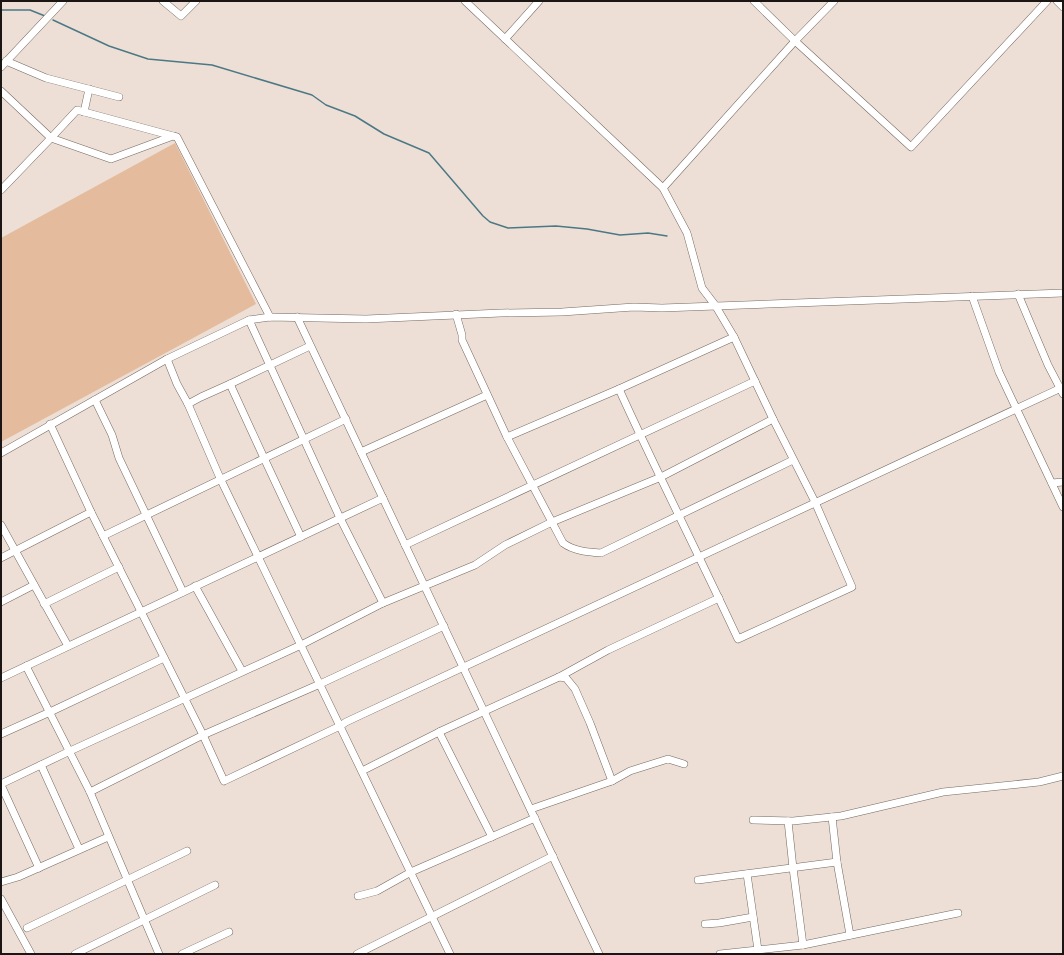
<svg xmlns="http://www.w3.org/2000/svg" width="1064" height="955" font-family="'Source Sans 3',sans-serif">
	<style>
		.green { fill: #e4bc9d }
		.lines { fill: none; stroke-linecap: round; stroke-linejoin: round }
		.stream { stroke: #4c7886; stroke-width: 1.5 }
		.minor-casing { stroke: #756960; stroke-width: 8 }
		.minor { stroke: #fff; stroke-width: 7 }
	</style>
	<rect width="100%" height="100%" fill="#eddfd5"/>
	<!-- green -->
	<polygon class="green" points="175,143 256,304 1,442 1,238"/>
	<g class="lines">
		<!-- stream -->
		<g class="stream">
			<polyline points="1,10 30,10 45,16"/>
			<polyline points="53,20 109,46 148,59 212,65 312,95 326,105 355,116 384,134 429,153 483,216 490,222 508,228 556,226 587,229 620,235 648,233 667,236"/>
		</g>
		<defs>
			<g id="minor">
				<polyline points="163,1 181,16 196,1"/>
				<path d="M465,1L663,188L687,233L702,288L715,305L734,337L773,419L815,502L852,587L738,639C699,555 657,473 619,389"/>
				<polyline points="754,1 795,41 911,147 1047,1"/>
				<polyline points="1057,1 1063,7"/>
				<polyline points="505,39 539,1"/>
				<polyline points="6,61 46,78 119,97"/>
				<polyline points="1,67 63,1"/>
				<polyline points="1,91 51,138 111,159 173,136 177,137 270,317"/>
				<polyline points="84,112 89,89"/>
				<polyline points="663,188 795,41 834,1"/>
				<polyline points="1,190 51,138 77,110 173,136"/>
				<polyline points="1018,294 1048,365 1063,394"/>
				<polyline points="972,296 999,372 1063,507"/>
				<path d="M456,314L462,335V340L507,437L563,543C574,551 587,552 601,553L793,460"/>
				<polyline points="297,317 599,954"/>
				<polyline points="249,320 340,518 383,603"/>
				<polyline points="167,359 177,384 188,404 220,478 450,954"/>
				<polyline points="230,384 264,458 301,537"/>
				<polyline points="95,400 112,435 119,458 183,592"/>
				<polyline points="188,404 201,397 230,384 310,346"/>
				<polyline points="50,424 91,512 203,735 224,781 340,726 346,722 1063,387"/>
				<polyline points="507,437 619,389 734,337"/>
				<polyline points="361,452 487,395"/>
				<polyline points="1,453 167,359 249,320 270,317 366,319 501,313 562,312 634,307 662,308 1063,293"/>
				<polyline points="1052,483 1063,482"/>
				<polyline points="1,525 68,646"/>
				<polyline points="103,536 346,419"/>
				<polyline points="405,545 755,381"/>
				<polyline points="1,558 91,512"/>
				<polyline points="195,586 242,671"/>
				<polyline points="1,602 34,585"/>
				<polyline points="44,604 119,567"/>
				<polyline points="26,666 90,792 159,954"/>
				<polyline points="559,677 566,678 575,689 590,723 612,781"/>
				<polyline points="1,678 383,498"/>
				<polyline points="439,732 492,837"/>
				<polyline points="1,734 50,712 164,658"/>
				<polyline points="41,765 79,849"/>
				<polyline points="362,771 439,732 559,677 608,650 719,598"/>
				<polyline points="1,784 70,751 301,645 383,603 475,565 505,545 552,522 661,477 773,419"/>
				<polyline points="1,785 39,868"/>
				<polyline points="90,792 203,735 320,684 444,626"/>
				<polyline points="531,809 612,781 630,771 668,759 684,764"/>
				<polyline points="753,820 793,821 841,816 943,792 1039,782 1063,776"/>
				<polyline points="788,821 793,868 803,945"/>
				<polyline points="837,862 850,935"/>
				<polyline points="747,874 758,950"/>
				<polyline points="698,880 837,862 832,817"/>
				<polyline points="1,882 18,877 108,837"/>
				<polyline points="358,896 377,891 411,872 535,818"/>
				<polyline points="1,899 31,954"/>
				<polyline points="705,924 719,923 753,917"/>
				<polyline points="27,928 187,851"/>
				<polyline points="75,954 215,885"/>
				<polyline points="182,954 229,932"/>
				<polyline points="357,954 553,856"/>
				<polyline points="720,954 803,945 958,913"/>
			</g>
		</defs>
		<!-- minor casing -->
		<use href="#minor" class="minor-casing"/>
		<!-- minor -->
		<use href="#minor" class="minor"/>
	</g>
	<!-- border -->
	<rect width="1064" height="955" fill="none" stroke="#1b1613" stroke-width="4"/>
</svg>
